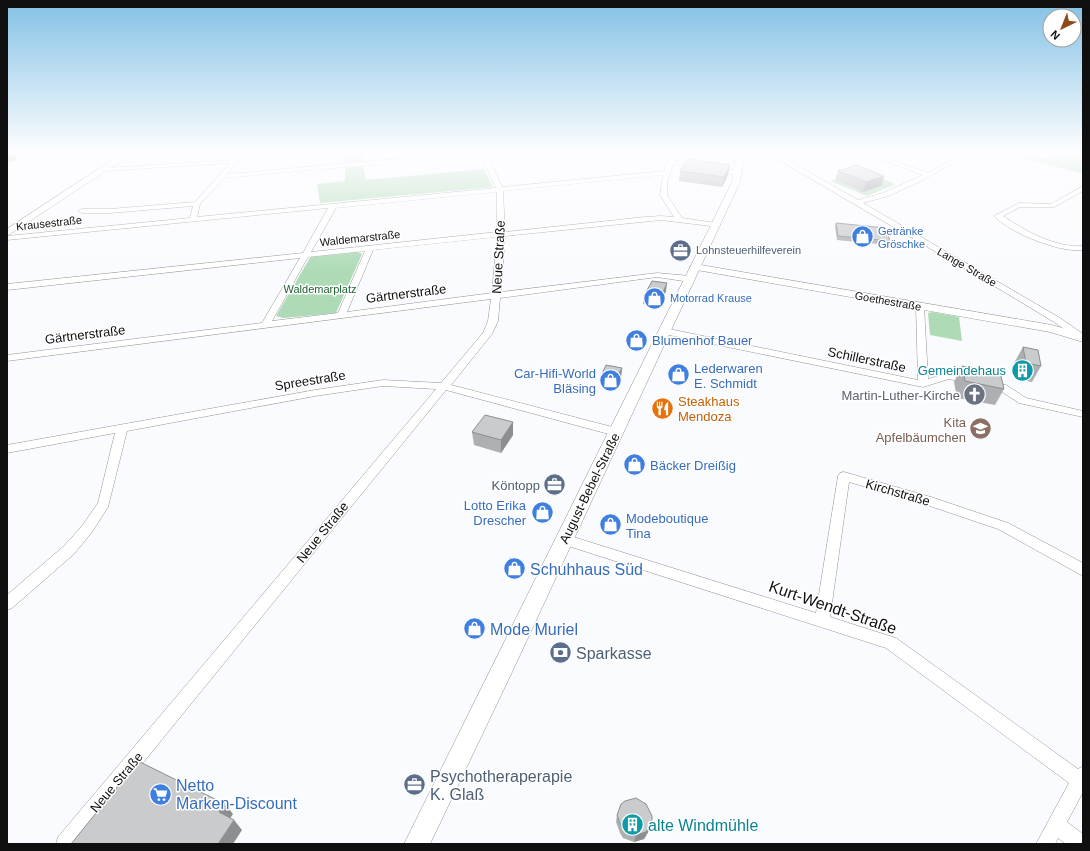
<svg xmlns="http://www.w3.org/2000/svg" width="1090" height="851" font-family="Arial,sans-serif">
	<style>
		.green { fill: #aedbb6 }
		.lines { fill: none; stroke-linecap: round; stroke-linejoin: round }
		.minor-casing { stroke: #919395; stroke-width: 1 }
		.tertiary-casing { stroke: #919395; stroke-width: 1 }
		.secondary-casing { stroke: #919395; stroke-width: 1 }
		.minor { fill: #fff; fill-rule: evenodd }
		.tertiary { fill: #fff; fill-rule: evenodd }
		.secondary { fill: #fff; fill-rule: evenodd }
		.wall { fill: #aeafb0 }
		.shaded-wall { fill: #8d8e90 }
		.building { fill: #cacbcd; stroke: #8d8e90 }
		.labels { text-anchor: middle; stroke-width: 3; stroke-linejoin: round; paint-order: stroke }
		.far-street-label { font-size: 11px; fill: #0f0f10; stroke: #fff }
		.far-shop-label { font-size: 11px; fill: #366cbe; stroke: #fff; text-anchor: start }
		.far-service-label { font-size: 11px; fill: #4e5e75; stroke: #fff; text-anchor: start }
		.far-park-label { font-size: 11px; fill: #206333; stroke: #fff }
		.street-label { font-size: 13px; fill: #0f0f10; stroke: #fff }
		.shop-label { font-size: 13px; fill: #366cbe; stroke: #fff; text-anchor: start }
		.culture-label { font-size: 13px; fill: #0d838f; stroke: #fff; text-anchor: end }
		.worship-label { font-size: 13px; fill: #5b616d; stroke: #fff; text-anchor: end }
		.food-label { font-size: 13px; fill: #c56008; stroke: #fff; text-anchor: start }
		.education-label { font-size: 13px; fill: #785e54; stroke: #fff; text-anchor: end }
		.service-label { font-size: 13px; fill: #4e5e75; stroke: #fff; text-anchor: end }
		.near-shop-label { font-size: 16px; fill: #366cbe; stroke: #fff; text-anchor: start }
		.near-street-label { font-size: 16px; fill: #0f0f10; stroke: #fff }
		.near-service-label { font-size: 16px; fill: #4e5e75; stroke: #fff; text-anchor: start }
		.near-culture-label { font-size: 16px; fill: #0d838f; stroke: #fff; text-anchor: start }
	</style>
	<rect width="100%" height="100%" fill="#fafbfe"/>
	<!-- green -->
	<g class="green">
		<polygon points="343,151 361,151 363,161 344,163"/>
		<polygon points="997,151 1014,151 1044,159 1056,151 1083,151 1083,174"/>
		<polygon points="363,164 366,180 484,169 493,187 320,203 317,184 345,181 345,166"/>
		<polygon points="862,171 896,184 867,196 830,181"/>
		<polygon points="356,251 362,254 336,313 283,318 276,316 311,256"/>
		<polygon points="932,312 959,317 962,341 930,335 928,313"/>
	</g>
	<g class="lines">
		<defs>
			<g id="minor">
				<path d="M485,151L502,187L664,171L672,151H678L674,161L738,171L741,173L738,175L673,164L667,183V195L682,218L716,223L720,225L719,227L661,220L505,236L501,292L657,273L690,276L694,279L690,282L657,277L500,298L498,321L492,334L451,385L620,429L622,432L620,435L616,436L446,390L77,844H56L58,837L436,389L383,386L315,396L127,431L108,507L92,532L74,554L12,608L7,610V595L64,546L82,526L98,503L115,433L7,453V445L315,390L383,380L441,383L483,333L488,321L491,299L7,361V355L262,323L300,258L7,290V284L303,253L328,208L7,240V236L190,218L193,206L110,213H82L78,211L82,209H110L195,202L230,163L103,171L102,170L105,168L237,160V162L227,174ZM481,155L496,188L197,217L200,204L224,178ZM663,175L660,195L674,217L661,216L645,217L505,232L503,191ZM497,192V232L311,252L336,208ZM497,237L492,293L347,312L373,250ZM365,251L338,313L272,321L308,257Z"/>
				<polygon points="764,151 772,151 858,200 883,193 923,175 858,151 868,151 928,173 967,151 975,151 917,183 888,196 863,203 1060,318 1083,334 1083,338 1077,338 1054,322 1006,293"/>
				<path d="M1083,186V191L1054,207H1020L1003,216C1025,231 1056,248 1083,246V250C1060,253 1010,233 994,216L1019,203L1051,204Z"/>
				<polygon points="920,303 924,306 928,379 949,373 975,379 976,381 975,383 971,384 949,379 923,387 664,334 659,331 664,328 918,380 916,306"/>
				<polygon points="990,382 1006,385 1026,398 1083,411 1083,417 1019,403 999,390 986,387 985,385"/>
				<polygon points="844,472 931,497 1008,523 1083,563 1083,576 998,529 924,504 849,482 830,617 896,638 1078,769 1083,766 1083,792 1067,822 1083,834 1083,844 1066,844 1058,838 1055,844 1036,844 1069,783 886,648 559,543 557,539 559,535 564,534 816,613 838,476 840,473"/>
			</g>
			<g id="tertiary">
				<polygon points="126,151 136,151 7,236 7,229"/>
				<polygon points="695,264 1052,325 1083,334 1083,342 1050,332 691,269 690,267"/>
			</g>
			<polygon id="secondary" points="737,151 745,151 740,182 513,670 430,844 404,844 711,225 732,182"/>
		</defs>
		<!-- minor casing -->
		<use href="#minor" class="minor-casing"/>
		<!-- tertiary casing -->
		<use href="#tertiary" class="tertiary-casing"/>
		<!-- secondary casing -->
		<use href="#secondary" class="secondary-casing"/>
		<!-- minor -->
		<use href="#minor" class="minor"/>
		<!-- tertiary -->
		<use href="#tertiary" class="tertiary"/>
		<!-- secondary -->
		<use href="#secondary" class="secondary"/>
	</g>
	<!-- wall -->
	<g class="wall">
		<polygon points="680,171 728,175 722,187 679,181"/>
		<polygon points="838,171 884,176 881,186 863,192 835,180"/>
		<polygon points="836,223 890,241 888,245 837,240 835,227"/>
		<polygon points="666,291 659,307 643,304 644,296"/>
		<polygon points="1023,347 1041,366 1032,382 1017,379 1014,363"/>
		<polygon points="962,366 1004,389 995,405 957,398 954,382"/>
		<polygon points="622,368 621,377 616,385 601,382 602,374"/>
		<polygon points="513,422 513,435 501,453 474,445 472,432"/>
		<polygon points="523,566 518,577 505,573 504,569"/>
		<polygon points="617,815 652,822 650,829 644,839 634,842 623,838 620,833 616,822"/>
	</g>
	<!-- shaded-wall -->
	<g class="shaded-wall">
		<polygon points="15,154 17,160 7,162 7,156"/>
		<polygon points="730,165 728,175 722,187 724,177"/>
		<polygon points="884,176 881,186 863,192 866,182"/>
		<polygon points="667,283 666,291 659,307 660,299"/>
		<polygon points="622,368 621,377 616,385 617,377"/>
		<polygon points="513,422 513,435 501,453 501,440"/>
		<polygon points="523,562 523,566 518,577 518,573"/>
		<polygon points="225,804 233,814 227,823 219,812"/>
		<polygon points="234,820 242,830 233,844 218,844"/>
		<polygon points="652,822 650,829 644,839 634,842 636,835"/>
	</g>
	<!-- building -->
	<g class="building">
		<polygon points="7,151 13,151 15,154 7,156"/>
		<polygon points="688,159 730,165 724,177 680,171"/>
		<polygon points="856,165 884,176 866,182 838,171"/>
		<polygon points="836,223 886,228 890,241 838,236"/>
		<polygon points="652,281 667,283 660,299 644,296"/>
		<polygon points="1023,347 1038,350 1041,366 1026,363"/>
		<polygon points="606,365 622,368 617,377 602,374"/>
		<polygon points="962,366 995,372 1001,376 1004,389 965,381"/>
		<polygon points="485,415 513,422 501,440 472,432"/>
		<polygon points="510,558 523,562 518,573 504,569"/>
		<polygon points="138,761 225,804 219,812 234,820 218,844 71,844"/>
		<polygon points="636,798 646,804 652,816 652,822 646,832 636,835 625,831 621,826 617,815 621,804 625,801"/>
	</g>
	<!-- sky -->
	<linearGradient id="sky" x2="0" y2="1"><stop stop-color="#83c1e4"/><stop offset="0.56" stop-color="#fdfdff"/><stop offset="1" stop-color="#fdfdff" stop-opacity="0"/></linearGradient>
	<rect width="1090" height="271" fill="url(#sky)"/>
	<!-- icons -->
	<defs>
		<symbol id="shop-disc" viewBox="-11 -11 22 22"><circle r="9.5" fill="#3f7fe0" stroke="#fff"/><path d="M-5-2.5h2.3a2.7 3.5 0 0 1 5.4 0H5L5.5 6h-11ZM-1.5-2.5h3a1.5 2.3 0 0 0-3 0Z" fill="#fff"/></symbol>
		<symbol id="office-disc" viewBox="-11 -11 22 22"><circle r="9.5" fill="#5c6f8a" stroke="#fff"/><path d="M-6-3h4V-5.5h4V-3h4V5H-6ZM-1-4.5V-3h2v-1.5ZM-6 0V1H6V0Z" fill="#fff"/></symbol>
		<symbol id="building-disc" viewBox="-11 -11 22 22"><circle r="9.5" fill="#0f9aa8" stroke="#fff"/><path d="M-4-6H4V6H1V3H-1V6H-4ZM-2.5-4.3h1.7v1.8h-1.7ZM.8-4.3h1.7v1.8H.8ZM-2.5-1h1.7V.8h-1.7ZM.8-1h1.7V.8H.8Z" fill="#fff"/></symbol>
		<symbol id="church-disc" viewBox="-11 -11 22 22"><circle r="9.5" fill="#6b7280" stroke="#fff"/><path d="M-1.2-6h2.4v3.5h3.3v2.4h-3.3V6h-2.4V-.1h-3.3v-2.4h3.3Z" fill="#fff"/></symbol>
		<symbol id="restaurant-disc" viewBox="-11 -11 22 22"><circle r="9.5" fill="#e8710a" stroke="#fff"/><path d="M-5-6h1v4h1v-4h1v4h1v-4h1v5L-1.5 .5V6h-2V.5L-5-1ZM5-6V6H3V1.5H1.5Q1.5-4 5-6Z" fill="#fff"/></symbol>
		<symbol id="school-disc" viewBox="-11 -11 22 22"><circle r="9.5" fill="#8d6e63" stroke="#fff"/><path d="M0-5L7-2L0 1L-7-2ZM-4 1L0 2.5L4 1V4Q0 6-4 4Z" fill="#fff"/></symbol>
		<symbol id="bank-disc" viewBox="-11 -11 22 22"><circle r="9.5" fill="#5c6f8a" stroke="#fff"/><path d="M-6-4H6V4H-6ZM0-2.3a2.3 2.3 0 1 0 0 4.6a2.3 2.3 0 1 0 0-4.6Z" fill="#fff"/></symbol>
		<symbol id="supermarket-disc" viewBox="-11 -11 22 22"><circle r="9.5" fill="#3f7fe0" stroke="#fff"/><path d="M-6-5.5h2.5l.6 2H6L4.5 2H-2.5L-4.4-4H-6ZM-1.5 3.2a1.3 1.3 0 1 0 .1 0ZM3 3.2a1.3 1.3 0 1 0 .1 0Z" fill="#fff"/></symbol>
	</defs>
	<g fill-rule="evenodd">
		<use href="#shop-disc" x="850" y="224" width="25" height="25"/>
		<use href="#office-disc" x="668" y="238" width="25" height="25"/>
		<use href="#shop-disc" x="642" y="286" width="25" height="25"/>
		<use href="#shop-disc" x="624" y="328" width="25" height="25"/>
		<use href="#building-disc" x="1010" y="358" width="25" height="25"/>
		<use href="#shop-disc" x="666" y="362" width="25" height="25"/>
		<use href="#shop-disc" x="598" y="368" width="25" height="25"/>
		<use href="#church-disc" x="962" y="382" width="25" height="25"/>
		<use href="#restaurant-disc" x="650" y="396" width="25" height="25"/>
		<use href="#school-disc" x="968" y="416" width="25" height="25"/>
		<use href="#shop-disc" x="622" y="452" width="25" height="25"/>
		<use href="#office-disc" x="542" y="472" width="25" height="25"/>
		<use href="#shop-disc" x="530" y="500" width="25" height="25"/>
		<use href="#shop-disc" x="598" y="512" width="25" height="25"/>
		<use href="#shop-disc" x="502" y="556" width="25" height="25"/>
		<use href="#shop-disc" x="462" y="616" width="25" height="25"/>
		<use href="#bank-disc" x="548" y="640" width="25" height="25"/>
		<use href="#office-disc" x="402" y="772" width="25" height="25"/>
		<use href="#supermarket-disc" x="148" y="782" width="25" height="25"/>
		<use href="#building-disc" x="620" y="812" width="25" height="25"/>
	</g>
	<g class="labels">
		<!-- far-street labels -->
		<g class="far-street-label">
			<text transform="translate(49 223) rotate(-6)" y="4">Krausestraße</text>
			<text transform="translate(360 238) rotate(-6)" y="4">Waldemarstraße</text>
			<text transform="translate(967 267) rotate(30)" y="4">Lange Straße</text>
			<text transform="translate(888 301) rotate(10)" y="4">Goethestraße</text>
		</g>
		<!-- far-shop labels -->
		<g class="far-shop-label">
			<text x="878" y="235">Getränke<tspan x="878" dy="13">Gröschke</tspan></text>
			<text x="670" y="302">Motorrad Krause</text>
		</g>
		<!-- far-service labels -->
		<g class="far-service-label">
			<text x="696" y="254">Lohnsteuerhilfeverein</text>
		</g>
		<!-- far-park labels -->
		<g class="far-park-label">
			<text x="320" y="293">Waldemarplatz</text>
		</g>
		<!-- street labels -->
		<g class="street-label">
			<text transform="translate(498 257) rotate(-87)" y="5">Neue Straße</text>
			<text transform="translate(406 293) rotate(-7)" y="5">Gärtnerstraße</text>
			<text transform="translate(85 334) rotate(-7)" y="5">Gärtnerstraße</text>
			<text transform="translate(867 359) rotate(12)" y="5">Schillerstraße</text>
			<text transform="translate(310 380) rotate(-9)" y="5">Spreestraße</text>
			<text transform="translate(589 488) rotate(-64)" y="5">August-Bebel-Straße</text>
			<text transform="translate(898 492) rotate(16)" y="5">Kirchstraße</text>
			<text transform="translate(322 532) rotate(-51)" y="5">Neue Straße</text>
			<text transform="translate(116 782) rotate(-50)" y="5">Neue Straße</text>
		</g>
		<!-- shop labels -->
		<g class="shop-label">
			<text x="652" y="345">Blumenhof Bauer</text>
			<text x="694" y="373">Lederwaren<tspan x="694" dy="15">E. Schmidt</tspan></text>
			<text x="596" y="378" text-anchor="end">Car-Hifi-World<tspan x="596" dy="15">Bläsing</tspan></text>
			<text x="650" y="470">Bäcker Dreißig</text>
			<text x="526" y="510" text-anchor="end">Lotto Erika<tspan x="526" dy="15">Drescher</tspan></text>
			<text x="626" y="523">Modeboutique<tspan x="626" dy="15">Tina</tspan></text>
		</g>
		<!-- culture labels -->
		<g class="culture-label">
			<text x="1006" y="375">Gemeindehaus</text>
		</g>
		<!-- worship labels -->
		<g class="worship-label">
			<text x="960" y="400">Martin-Luther-Kirche</text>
		</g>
		<!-- food labels -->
		<g class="food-label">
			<text x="678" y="406">Steakhaus<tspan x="678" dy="15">Mendoza</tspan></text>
		</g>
		<!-- education labels -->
		<g class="education-label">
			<text x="966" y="427">Kita<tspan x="966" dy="15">Apfelbäumchen</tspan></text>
		</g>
		<!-- service labels -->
		<g class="service-label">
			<text x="540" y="490">Köntopp</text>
		</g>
		<!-- near-shop labels -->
		<g class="near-shop-label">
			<text x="530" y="575">Schuhhaus Süd</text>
			<text x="490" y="635">Mode Muriel</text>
			<text x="176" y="791">Netto<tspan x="176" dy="18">Marken-Discount</tspan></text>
		</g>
		<!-- near-street labels -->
		<g class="near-street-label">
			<text transform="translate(833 607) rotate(19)" y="6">Kurt-Wendt-Straße</text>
		</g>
		<!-- near-service labels -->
		<g class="near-service-label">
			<text x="576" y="659">Sparkasse</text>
			<text x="430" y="782">Psychotheraperapie<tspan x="430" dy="18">K. Glaß</tspan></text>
		</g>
		<!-- near-culture labels -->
		<g class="near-culture-label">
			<text x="648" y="831">alte Windmühle</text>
		</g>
	</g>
	<!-- border -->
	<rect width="1090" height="851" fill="none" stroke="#0f0f10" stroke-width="16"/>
	<!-- north arrow -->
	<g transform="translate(1062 28) rotate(223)"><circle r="19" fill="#ffffff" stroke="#9f9f9f"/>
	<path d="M0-3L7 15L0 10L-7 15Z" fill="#8d4a1a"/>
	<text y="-6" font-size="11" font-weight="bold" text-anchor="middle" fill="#0f0f10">N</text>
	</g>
</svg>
